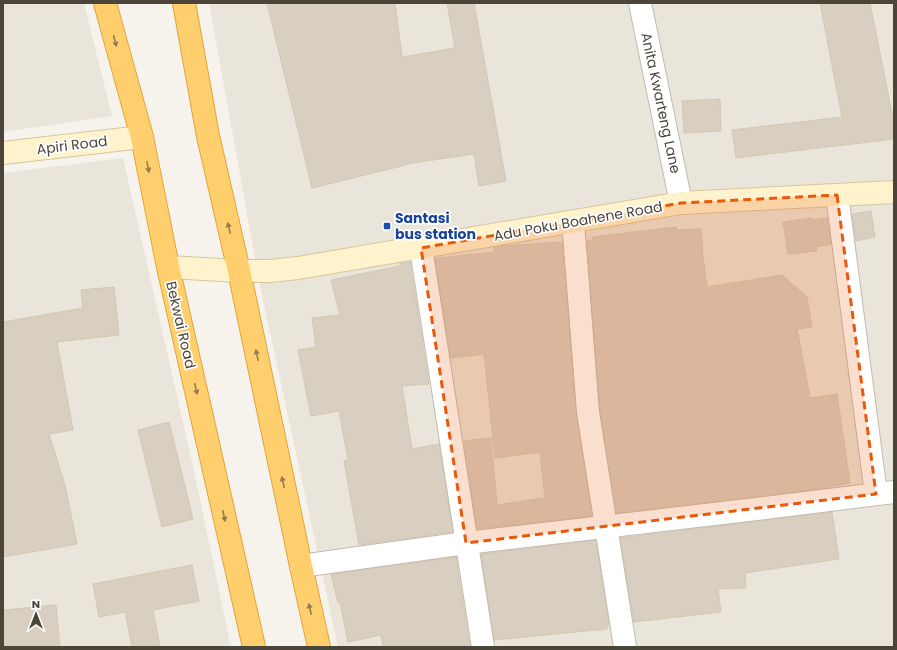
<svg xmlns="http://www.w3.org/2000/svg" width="897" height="650" font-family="Poppins,sans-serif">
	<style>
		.residential { fill: #eae5da }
		.building { fill: #d8cfc1; stroke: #d3c7b4 }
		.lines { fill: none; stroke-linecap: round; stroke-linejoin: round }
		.street-casing { stroke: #c2bbae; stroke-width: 24 }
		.secondary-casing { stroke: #d6c79b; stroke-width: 24 }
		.highway-casing { stroke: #e0a43c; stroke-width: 24 }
		.street { stroke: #fff; stroke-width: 22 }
		.secondary { stroke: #fff3cd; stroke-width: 22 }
		.highway { stroke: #ffcf6e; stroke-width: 22 }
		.oneway { fill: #937c4e }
		.marked { fill: #e8590c; fill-opacity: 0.2; stroke: #e8590c; stroke-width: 3; stroke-dasharray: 8 5; stroke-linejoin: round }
		.transit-dot { fill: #1a4fb4; stroke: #fff; stroke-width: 1.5 }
		.labels { text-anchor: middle; stroke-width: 3.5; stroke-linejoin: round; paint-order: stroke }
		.street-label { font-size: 14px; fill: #4b4439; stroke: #fff }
		.transit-label { font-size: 14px; font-weight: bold; fill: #164399; stroke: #fff; text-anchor: start }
	</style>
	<rect width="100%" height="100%" fill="#f6f3ec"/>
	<!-- residential -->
	<g class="residential">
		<polygon points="3,3 84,3 112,116 3,132"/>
		<polygon points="209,3 894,3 894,647 338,647 261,291"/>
		<polygon points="123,158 194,471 231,647 3,647 3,173"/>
	</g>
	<!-- building -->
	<g class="building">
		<polygon points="267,3 395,3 402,57 455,48 447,3 474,3 506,181 479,186 474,154 406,164 406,165 312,188"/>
		<polygon points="820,3 870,3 894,123 894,139 736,158 732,130 842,117"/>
		<polygon points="720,99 721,131 684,133 682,101"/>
		<polygon points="871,211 875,237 856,241 852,214"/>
		<polygon points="812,218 813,220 827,218 831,244 816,247 817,251 788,254 783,222"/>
		<polygon points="676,227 677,230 701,229 703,256 707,287 782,275 807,297 812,327 797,329 810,398 837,394 850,483 828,487 828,488 617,513 600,411 587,240 593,240 592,237"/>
		<polygon points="562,242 576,413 592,516 477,529 464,441 491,438 497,505 545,498 540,452 495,458 484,354 451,358 435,259 437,258 494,252 494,247 501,246"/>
		<polygon points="410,262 429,384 402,386 412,449 439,444 453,532 359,545 344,461 348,460 339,411 311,416 298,350 316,347 312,318 340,315 331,280 400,266 400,263"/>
		<polygon points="114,287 119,335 57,342 73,430 49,434 65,485 77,544 3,557 3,322 83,308 81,290"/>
		<polygon points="169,422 193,519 162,527 138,430"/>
		<polygon points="832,512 839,559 745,573 746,588 718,589 721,612 634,622 620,538"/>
		<polygon points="596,540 609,625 607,625 607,629 494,640 481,554"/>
		<polygon points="456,557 470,647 383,647 381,635 348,642 340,602 338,603 331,574"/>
		<polygon points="192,565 199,601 153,610 160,647 132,647 125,612 99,617 93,584"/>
		<polygon points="56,605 60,647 3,647 3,610"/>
	</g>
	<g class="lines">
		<defs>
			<g id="street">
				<polyline points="640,3 681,203"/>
				<polyline points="837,195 876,494"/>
				<polyline points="573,222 588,412 625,647"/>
				<polyline points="421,248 483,647"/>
				<polyline points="301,566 466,543 765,508 894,492"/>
			</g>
			<g id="secondary">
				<polyline points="3,153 142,137"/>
				<polyline points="168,267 239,271 270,271 298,268 681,203 894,192"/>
			</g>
			<g id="highway">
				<polyline points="105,3 142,137 168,267 254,647"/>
				<polyline points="184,3 208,136 239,271 301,566 319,647"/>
			</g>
		</defs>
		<!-- street casing -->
		<use href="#street" class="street-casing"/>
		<!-- secondary casing -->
		<use href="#secondary" class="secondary-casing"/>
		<!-- highway casing -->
		<use href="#highway" class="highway-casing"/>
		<!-- street -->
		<use href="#street" class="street"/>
		<!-- secondary -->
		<use href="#secondary" class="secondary"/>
		<!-- highway -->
		<use href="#highway" class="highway"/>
	</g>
	<!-- one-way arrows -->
	<defs><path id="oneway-solid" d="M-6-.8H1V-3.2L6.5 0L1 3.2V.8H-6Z"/></defs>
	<g class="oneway">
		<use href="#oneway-solid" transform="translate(115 41) rotate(75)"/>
		<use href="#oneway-solid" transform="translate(148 167) rotate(79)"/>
		<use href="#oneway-solid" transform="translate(229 228) rotate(-103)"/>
		<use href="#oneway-solid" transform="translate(257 355) rotate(-102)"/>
		<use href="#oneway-solid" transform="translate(196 389) rotate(77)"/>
		<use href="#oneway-solid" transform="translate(283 482) rotate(-102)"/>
		<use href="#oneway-solid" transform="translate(224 516) rotate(77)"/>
		<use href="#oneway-solid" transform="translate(310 609) rotate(-103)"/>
	</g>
	<!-- marked area -->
	<path class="marked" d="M837,195L876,494L466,543L421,248L681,203Z"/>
	<!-- markers -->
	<rect class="transit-dot" x="383" y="222" width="8" height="8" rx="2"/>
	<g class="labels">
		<!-- street labels -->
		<g class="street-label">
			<text transform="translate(661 103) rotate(78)" y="5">Anita Kwarteng Lane</text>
			<text transform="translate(72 145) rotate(-7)" y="5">Apiri Road</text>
			<text transform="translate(578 221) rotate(-10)" y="5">Adu Poku Boahene Road</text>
			<text transform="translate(181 325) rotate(77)" y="5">Bekwai Road</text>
		</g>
		<!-- transit labels -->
		<g class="transit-label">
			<text x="395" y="223">Santasi<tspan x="395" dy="16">bus station</tspan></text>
		</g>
	</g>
	<!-- border -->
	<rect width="897" height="650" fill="none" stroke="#4b4439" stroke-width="8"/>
	<!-- north arrow -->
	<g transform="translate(36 614)" stroke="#ffffff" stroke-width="3" paint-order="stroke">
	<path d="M0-3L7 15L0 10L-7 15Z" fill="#4b4439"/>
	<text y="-6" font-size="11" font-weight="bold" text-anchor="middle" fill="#4b4439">N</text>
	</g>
</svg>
